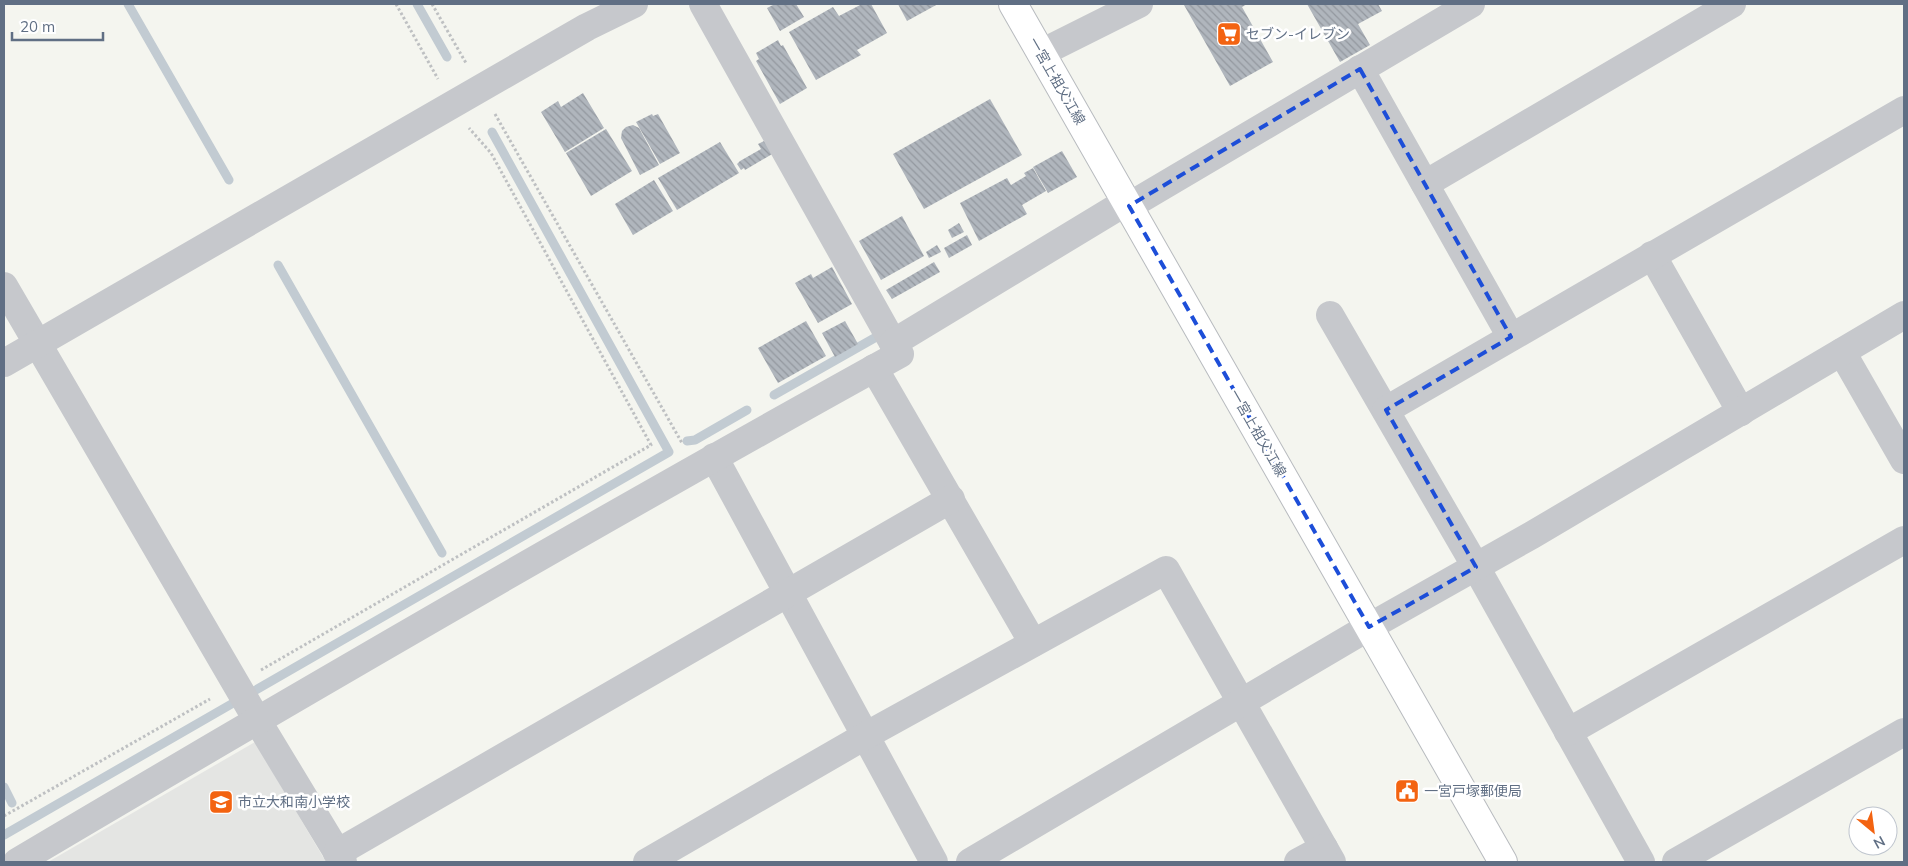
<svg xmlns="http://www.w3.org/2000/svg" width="1908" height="866" font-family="Mulish,'Noto Sans JP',sans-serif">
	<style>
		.built { fill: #e4e5e3 }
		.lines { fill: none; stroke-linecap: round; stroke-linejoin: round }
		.stream { stroke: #c2cbd2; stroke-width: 9 }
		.building { fill: url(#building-back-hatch) }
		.major-casing { stroke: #b8bbbf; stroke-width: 30 }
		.path { stroke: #bec0c2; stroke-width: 3; stroke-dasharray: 2.5 2.5; stroke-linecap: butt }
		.minor { stroke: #c6c8cc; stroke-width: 28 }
		.major { stroke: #fff; stroke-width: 28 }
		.marked { fill: none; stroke: #1d4ed8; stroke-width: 4; stroke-dasharray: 10 6; stroke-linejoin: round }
		.labels { text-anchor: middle; stroke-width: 5; stroke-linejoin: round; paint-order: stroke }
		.poi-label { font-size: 14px; fill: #606f84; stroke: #fff; text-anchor: start }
		.street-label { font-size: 14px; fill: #606f84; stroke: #fff }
	</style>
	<defs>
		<pattern id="building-back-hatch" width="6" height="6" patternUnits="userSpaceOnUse" patternTransform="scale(1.25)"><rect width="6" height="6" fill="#b0b6bd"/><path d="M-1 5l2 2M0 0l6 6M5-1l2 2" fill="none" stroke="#93989f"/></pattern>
	</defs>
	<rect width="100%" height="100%" fill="#f4f5ef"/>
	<!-- built -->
	<polygon class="built" points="255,742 326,862 48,862"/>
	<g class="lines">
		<!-- stream -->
		<g class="stream">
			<polyline points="128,4 229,180"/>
			<polyline points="417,4 447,57"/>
			<polyline points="278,265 442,553"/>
			<polyline points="774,395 878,336"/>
			<polyline points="687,441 695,440 747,410"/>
			<polyline points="4,787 12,803"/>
			<polyline points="4,835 669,452 492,132"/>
		</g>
	</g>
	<!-- building -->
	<g class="building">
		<polygon points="775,4 796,4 804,17 780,31 767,8"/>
		<polygon points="862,4 871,4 887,33 857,50 861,55 816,80 789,32 833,7 839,16"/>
		<polygon points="898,4 938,4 907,21"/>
		<polygon points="1186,4 1247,4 1242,7 1273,62 1230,86 1184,5"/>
		<polygon points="1307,4 1378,4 1382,11 1358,24 1370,45 1340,62"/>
		<polygon points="778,40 781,46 783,45 807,88 780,104 756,61 759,59 756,53"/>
		<polygon points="583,93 604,128 565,152 541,112 558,101 561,107"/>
		<polygon points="990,99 1022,155 924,209 893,154"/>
		<polygon points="652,114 653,116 658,114 680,153 660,164 636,122"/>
		<polygon points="633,125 639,128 659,165 640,175 621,138 622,131 626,127"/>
		<polygon points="606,129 632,171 591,196 566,153"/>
		<polygon points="766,140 774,153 745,170 744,168 741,170 737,164 740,161 761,149 758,144"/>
		<polygon points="720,142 739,173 677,210 658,178"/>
		<polygon points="1062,151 1077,177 1048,193 1033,167"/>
		<polygon points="1033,168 1046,191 1022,205 1027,214 979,241 960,203 1007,178 1011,185 1026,176 1024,173"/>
		<polygon points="654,180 673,211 633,235 615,204"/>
		<polygon points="902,216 924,256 881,280 859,241"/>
		<polygon points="959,223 964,232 952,238 948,230"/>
		<polygon points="967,235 972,245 949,258 944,248"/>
		<polygon points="937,245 941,252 929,258 926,252"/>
		<polygon points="934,262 940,272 892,299 886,290"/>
		<polygon points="832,267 852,304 818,323 795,283 811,274 813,278"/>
		<polygon points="806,321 826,356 778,383 758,348"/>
		<polygon points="845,321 858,344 835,357 822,333"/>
	</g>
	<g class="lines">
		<defs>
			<polyline id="major" points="1013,4 1503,862"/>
		</defs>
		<!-- major casing -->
		<use href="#major" class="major-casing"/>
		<!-- path -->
		<g class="path">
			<polyline points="396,4 438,79"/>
			<polyline points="432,4 466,63"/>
			<polyline points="495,114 682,443"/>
			<polyline points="261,670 651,445 491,153 469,128"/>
			<polyline points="4,816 210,699"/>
		</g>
		<!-- minor -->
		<g class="minor">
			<polyline points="703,4 893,343"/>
			<polyline points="1041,53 1139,4"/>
			<polyline points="1360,69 1511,337"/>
			<polyline points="1425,184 1732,4"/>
			<polyline points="1129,206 1471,4"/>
			<polyline points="1652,255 1741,412"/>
			<polyline points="4,286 257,720 343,862"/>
			<polyline points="1330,315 1476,567 1641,862"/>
			<polyline points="1842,352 1904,460"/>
			<polyline points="4,363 587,27 634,4"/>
			<polyline points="874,368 1033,643"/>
			<polyline points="1386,410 1904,110"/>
			<polyline points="714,457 934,862"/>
			<polyline points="1568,732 1904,540"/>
			<polyline points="337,853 951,499"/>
			<path d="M17,862C309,689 603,518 900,354L893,343L1126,202"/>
			<polyline points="647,862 865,736 1166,570 1332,862"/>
			<polyline points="970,862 1369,627 1532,535 1904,315"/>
			<polyline points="1298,862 1324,848"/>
			<polyline points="1676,862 1904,732"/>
		</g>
		<!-- major -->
		<use href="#major" class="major"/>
	</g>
	<!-- marked area -->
	<path class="marked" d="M1360,69L1511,337L1386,410L1476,567L1369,627L1129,206Z"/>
	<!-- icons -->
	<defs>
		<symbol id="supermarket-square" viewBox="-11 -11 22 22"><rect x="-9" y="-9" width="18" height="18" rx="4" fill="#f36311" stroke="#fff"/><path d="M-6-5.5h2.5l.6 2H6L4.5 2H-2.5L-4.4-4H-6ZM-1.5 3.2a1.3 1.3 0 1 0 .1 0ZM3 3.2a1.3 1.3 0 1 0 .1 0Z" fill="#fff"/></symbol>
		<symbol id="civic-square" viewBox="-11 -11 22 22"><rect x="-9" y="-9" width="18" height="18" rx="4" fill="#f36311" stroke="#fff"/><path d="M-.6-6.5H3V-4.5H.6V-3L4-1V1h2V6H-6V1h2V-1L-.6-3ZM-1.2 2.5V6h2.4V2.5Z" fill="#fff"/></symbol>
		<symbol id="school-square" viewBox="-11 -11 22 22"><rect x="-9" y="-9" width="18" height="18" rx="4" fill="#f36311" stroke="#fff"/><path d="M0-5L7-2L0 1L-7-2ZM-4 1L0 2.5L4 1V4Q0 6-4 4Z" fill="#fff"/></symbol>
	</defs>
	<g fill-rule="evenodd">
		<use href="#supermarket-square" x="1215" y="20" width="28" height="28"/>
		<use href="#civic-square" x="1393" y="777" width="28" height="28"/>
		<use href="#school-square" x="207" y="788" width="28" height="28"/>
	</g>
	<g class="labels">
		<!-- poi labels -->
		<g class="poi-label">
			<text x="1246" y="39">セブン-イレブン</text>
			<text x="1424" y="796">一宮戸塚郵便局</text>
			<text x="238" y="807">市立大和南小学校</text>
		</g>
		<!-- street labels -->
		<g class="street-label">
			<text transform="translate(1057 81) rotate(60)" y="5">一宮上祖父江線</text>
			<text transform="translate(1258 433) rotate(60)" y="5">一宮上祖父江線</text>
		</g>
	</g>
	<!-- border -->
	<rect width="1908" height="866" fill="none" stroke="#606f84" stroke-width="10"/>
	<!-- north arrow -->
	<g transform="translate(1873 831) rotate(151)"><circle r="24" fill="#ffffff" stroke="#bfc5ce"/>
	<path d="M0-4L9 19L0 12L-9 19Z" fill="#f36311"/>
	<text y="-8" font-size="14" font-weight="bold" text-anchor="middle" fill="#606f84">N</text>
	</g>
	<!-- scale -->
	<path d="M12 32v8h91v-8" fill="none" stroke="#606f84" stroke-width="2.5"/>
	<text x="20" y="32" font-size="15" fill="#606f84" stroke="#ffffff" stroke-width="4" paint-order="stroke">20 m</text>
</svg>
